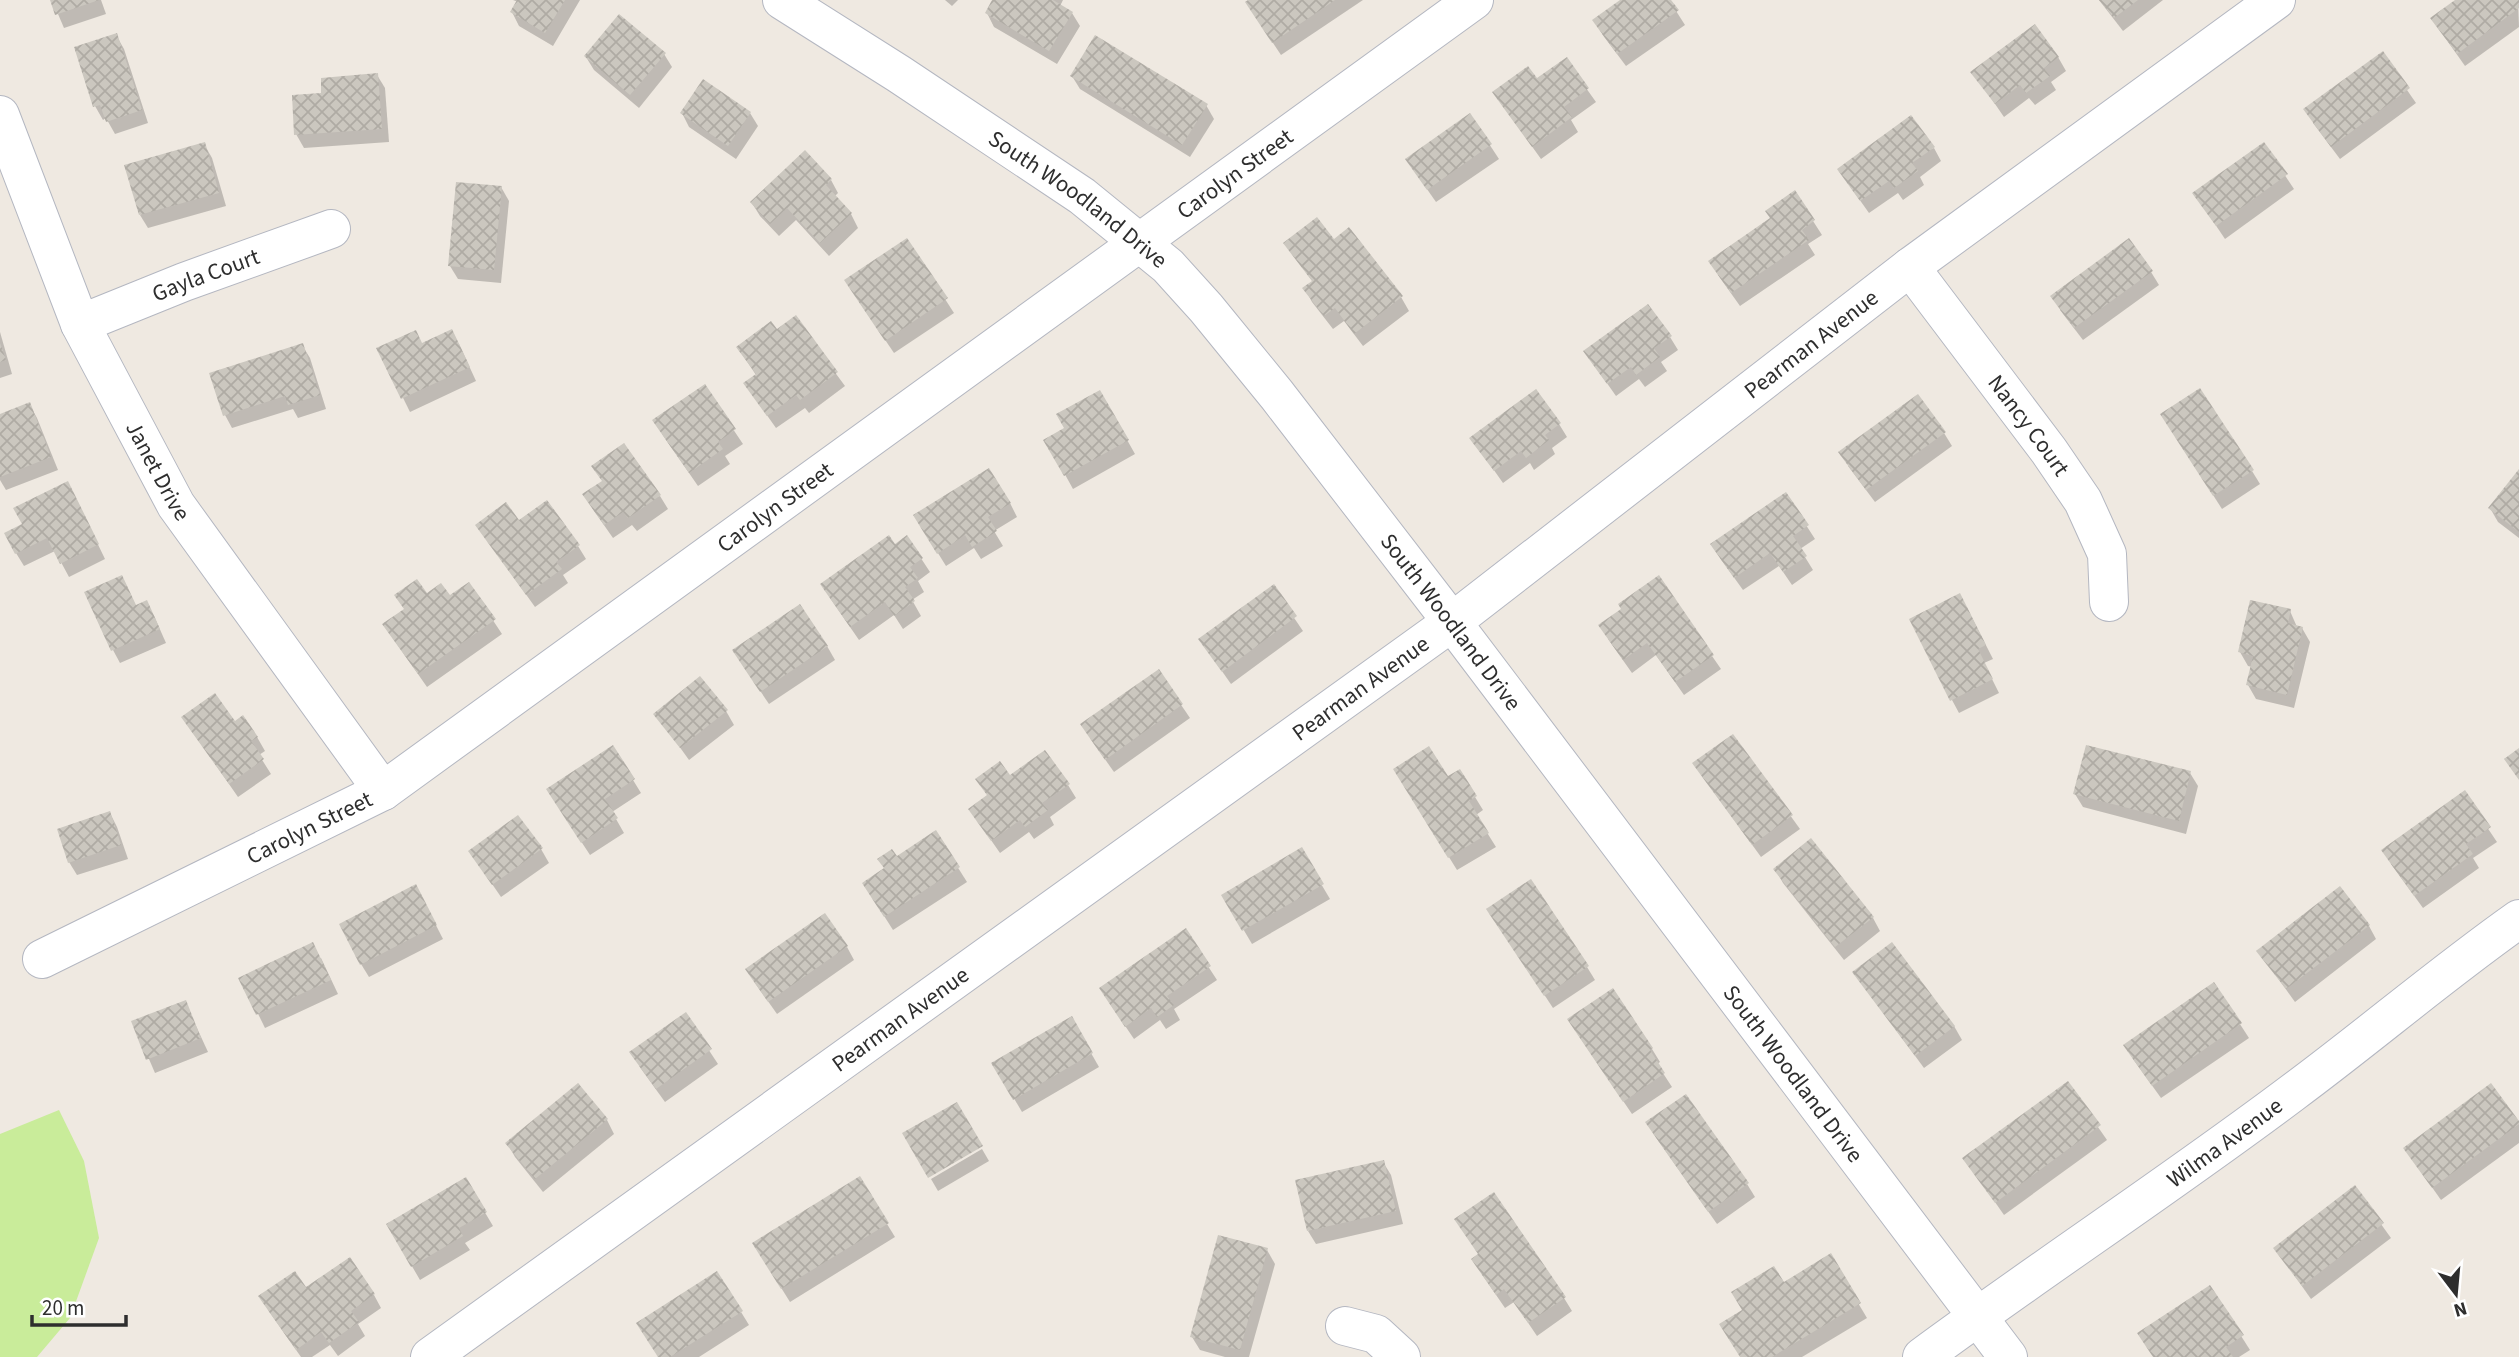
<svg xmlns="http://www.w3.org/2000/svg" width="2519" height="1357" font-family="'Source Sans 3',sans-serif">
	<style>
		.pitch { fill: #c9ec9a }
		.shadow { fill: #0003 }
		.building { fill: url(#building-cross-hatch) }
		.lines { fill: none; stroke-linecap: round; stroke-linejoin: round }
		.minor-casing { stroke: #b4b7c1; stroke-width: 40 }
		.minor { stroke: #fff; stroke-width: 38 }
		.labels { text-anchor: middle; stroke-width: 6; stroke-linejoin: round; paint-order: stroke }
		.street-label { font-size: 23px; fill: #2e2e2e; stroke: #fff }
	</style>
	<defs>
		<pattern id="building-cross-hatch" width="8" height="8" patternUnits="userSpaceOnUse" patternTransform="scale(1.75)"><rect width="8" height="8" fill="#cbc7bf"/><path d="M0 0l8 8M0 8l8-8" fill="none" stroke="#afaba4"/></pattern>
	</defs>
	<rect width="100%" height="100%" fill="#efe9e1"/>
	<!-- pitch -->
	<polygon class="pitch" points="59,1110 84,1161 99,1238 70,1318 37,1357 0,1357 0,1134"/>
	<!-- shadow -->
	<g class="shadow">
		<polygon points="52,0 101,0 106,14 64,28"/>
		<polygon points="513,0 580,0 553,46 519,26 512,12 518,2"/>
		<polygon points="945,0 958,0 952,6"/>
		<polygon points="995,0 1063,0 1060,6 1072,13 1080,26 1057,64 994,27 987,13"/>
		<polygon points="1251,0 1363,0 1281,55 1255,16"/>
		<polygon points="1623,0 1669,0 1685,25 1626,66 1602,34"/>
		<polygon points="2099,0 2163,0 2123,31"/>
		<polygon points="2458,0 2518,0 2519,27 2465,66 2432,19"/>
		<polygon points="116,35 124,49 148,123 115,134 106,118 103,120 95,106"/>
		<polygon points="664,54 672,67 639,108 594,70 586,57"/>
		<polygon points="2382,54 2416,103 2340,159 2313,123"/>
		<polygon points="2058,57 2066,71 2051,82 2056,90 2035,105 2029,98 2004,117 1973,72"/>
		<polygon points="1566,60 1596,102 1571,120 1578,132 1541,159 1494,93 1537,81"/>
		<polygon points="377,75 385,88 389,142 304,148 296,134 323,94"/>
		<polygon points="1072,76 1206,105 1214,119 1190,157 1080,89"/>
		<polygon points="682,113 750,113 758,126 736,159 689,127"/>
		<polygon points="1470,115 1499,159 1436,202 1415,172"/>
		<polygon points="204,144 212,158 226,206 148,228 140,215"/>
		<polygon points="2264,144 2294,189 2225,239 2194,193"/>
		<polygon points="1934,148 1941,161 1920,177 1924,185 1903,200 1898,193 1869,213 1847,182"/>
		<polygon points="831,180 838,193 834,197 851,214 858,228 829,256 796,220 779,236 760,216 752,203"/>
		<polygon points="501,187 509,201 501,283 458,279 450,266"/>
		<polygon points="1795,193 1822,235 1808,244 1815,255 1740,306 1718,275"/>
		<polygon points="907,240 954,313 894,353 854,294"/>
		<polygon points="1334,241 1401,297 1409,311 1363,346 1344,321 1333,329 1312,302 1305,289 1313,282 1285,244"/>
		<polygon points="2151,272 2159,285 2083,340 2060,310"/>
		<polygon points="795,318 845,386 809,413 805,408 776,428 745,384 756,375 738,348 777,331"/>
		<polygon points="0,332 12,374 0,378"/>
		<polygon points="1670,337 1678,350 1661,362 1667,371 1645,387 1639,379 1616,396 1585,352"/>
		<polygon points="459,344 476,381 410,412 379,349 422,345"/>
		<polygon points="302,345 310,358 326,409 298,418 293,409 232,428 225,415"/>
		<polygon points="704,386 743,444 725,456 730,464 698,486 662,434"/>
		<polygon points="1100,392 1135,454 1073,489 1046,440 1066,428"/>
		<polygon points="29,404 37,418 58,470 6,490 0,480 0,416"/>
		<polygon points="1559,424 1567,437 1552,448 1555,454 1534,470 1530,463 1503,483 1472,439"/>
		<polygon points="2170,428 2252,471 2260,484 2222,509"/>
		<polygon points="1944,433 1952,446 1875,502 1848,466"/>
		<polygon points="2519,471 2519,538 2498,522 2490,508"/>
		<polygon points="1786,494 1815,539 1800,549 1813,570 1792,585 1779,566 1743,590 1720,558"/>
		<polygon points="660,496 668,509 637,531 632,525 613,538 592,508"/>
		<polygon points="75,497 105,559 69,577 55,551 24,566 16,553 24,525"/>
		<polygon points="1010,503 1017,517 994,531 1003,546 981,559 974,548 946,566 923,529"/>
		<polygon points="477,526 578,546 586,559 563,575 568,583 535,607"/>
		<polygon points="907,537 930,572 918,581 924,592 912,600 921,616 903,629 894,615 859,640 830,598"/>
		<polygon points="1658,578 1721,669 1684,695 1656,655 1632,673 1608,639 1622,610"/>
		<polygon points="469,584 502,634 427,687 392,637 427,595 449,598"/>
		<polygon points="1273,587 1303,631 1231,684 1200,640"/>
		<polygon points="136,607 154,616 166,643 120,663 113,650"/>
		<polygon points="1967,608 1993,659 1984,663 1999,693 1959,713 1952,700"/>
		<polygon points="2290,611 2297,627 2302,628 2310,642 2294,708 2256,699 2248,685 2252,667 2248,666 2240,652"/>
		<polygon points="827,646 835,660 769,704 742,664"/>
		<polygon points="1158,671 1190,718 1114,772 1090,738"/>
		<polygon points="726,711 734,725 689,760 656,714"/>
		<polygon points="183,718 235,723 257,737 265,751 259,755 271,774 238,797"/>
		<polygon points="1733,736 1800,829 1761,857 1703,777"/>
		<polygon points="2190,773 2198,786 2186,834 2083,807 2075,794"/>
		<polygon points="1010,778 1068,785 1076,798 1050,817 1054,825 1034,839 1029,832 1000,853 970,810 988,796 977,780"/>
		<polygon points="1447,779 1475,797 1483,810 1476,815 1496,847 1457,870 1403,783"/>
		<polygon points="633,780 641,793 612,812 624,833 590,855 556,803"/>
		<polygon points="2464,793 2497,842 2473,858 2479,868 2423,908 2391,864"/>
		<polygon points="110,813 117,827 128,859 77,875 69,862"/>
		<polygon points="936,833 967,882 893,930 872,897 896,859"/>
		<polygon points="541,849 549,863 501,897 470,852"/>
		<polygon points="1301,850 1330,899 1252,944 1223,895"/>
		<polygon points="1775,869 1873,918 1880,931 1844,960 1783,883"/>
		<polygon points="423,900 443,939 369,977 361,964"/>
		<polygon points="1497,923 1587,967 1595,980 1553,1008"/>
		<polygon points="2369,926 2376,939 2295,1002 2258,951"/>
		<polygon points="1185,931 1217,980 1174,1009 1180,1020 1166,1029 1160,1020 1134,1039 1109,1002"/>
		<polygon points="847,947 854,960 777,1014 755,983"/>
		<polygon points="321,958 338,994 265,1028 241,979"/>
		<polygon points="1854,973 1954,1026 1962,1040 1924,1068"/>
		<polygon points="2214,984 2249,1038 2161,1098 2133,1059"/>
		<polygon points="1613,990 1652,1049 1660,1062 1657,1064 1672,1087 1632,1114 1577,1033"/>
		<polygon points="185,1002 208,1052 155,1073 133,1022"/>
		<polygon points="685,1014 718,1064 665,1102 639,1066"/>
		<polygon points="1071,1018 1099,1067 1022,1112 993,1063"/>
		<polygon points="2068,1084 2107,1140 2004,1215 1965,1159"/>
		<polygon points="578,1085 607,1120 614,1134 543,1192 515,1157 507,1143"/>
		<polygon points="2519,1124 2519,1143 2441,1200 2405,1149"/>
		<polygon points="1655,1136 1747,1184 1755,1197 1717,1224"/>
		<polygon points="982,1149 989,1161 938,1191 931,1179"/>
		<polygon points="1383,1162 1391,1175 1403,1224 1316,1244 1308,1231"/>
		<polygon points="465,1179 493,1226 465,1243 470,1250 420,1280 388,1225"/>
		<polygon points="2355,1188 2391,1238 2311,1299 2275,1248"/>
		<polygon points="887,1224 895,1237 790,1302 762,1257"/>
		<polygon points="1267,1250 1275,1264 1249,1357 1225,1357 1200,1350 1192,1337"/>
		<polygon points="1830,1256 1867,1318 1802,1357 1741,1357 1784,1284"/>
		<polygon points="1481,1273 1564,1298 1572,1311 1537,1336 1514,1302 1505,1308"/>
		<polygon points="2210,1287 2250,1350 2239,1357 2154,1357"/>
		<polygon points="306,1289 374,1295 381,1308 358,1324 365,1336 338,1356 330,1345 312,1357 301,1357 268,1310"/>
		<polygon points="741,1312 749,1325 699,1357 659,1357"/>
	</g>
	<!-- building -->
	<g class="building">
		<polygon points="50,0 99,0 55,15"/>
		<polygon points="517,0 565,0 545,33 510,12"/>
		<polygon points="992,0 1053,0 1073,12 1049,51 985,13"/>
		<polygon points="1248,0 1335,0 1272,43 1245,2"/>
		<polygon points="1620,0 1671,0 1679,10 1617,54 1592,20"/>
		<polygon points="2099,0 2138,0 2114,18"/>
		<polygon points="2455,0 2519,0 2519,8 2457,54 2430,18"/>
		<polygon points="619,14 666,53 630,95 584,56"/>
		<polygon points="2035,24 2059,57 2044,68 2050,76 2026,93 2020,85 1995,104 1970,72"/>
		<polygon points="117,33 142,110 106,122 100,105 93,107 74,47"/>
		<polygon points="1095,35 1208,104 1182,145 1070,76"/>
		<polygon points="2383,51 2410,88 2331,147 2303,109"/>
		<polygon points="1567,57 1589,88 1564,107 1572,117 1532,147 1492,92 1528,66 1537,78"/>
		<polygon points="378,73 382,129 294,135 292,95 321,93 321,78"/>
		<polygon points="703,79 751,112 728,146 680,113"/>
		<polygon points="1470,113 1492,144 1427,190 1405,159"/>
		<polygon points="1911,115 1935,147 1912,163 1918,171 1894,188 1889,181 1860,201 1837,169"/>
		<polygon points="205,142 219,193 139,215 124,165"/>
		<polygon points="2264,142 2288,174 2216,226 2192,193"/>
		<polygon points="805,150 832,179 826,185 852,213 820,243 787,208 770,224 750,202"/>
		<polygon points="456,182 502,186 494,270 448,266"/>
		<polygon points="1795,190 1815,220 1802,230 1809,240 1731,293 1708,261 1770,218 1765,211"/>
		<polygon points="1317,217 1334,239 1349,227 1403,296 1354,334 1335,308 1324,316 1302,288 1312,281 1283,243"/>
		<polygon points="907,238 948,298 885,341 844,280"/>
		<polygon points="2129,238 2153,271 2074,328 2050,296"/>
		<polygon points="1648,304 1672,336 1654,348 1660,357 1636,375 1631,367 1607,384 1583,351"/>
		<polygon points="796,315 838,372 800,400 796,395 767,416 743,383 756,374 736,347 771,321 777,329"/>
		<polygon points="452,329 470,367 401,399 376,348 416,330 422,343"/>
		<polygon points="0,343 6,360 0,362"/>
		<polygon points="303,343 320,395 288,405 285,396 223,416 209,373"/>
		<polygon points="705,384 736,429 718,442 723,449 689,473 652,420"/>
		<polygon points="2200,388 2254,470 2213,496 2160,414"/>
		<polygon points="1536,389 1561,423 1545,435 1549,440 1526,458 1521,451 1494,471 1469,438"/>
		<polygon points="1100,390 1129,440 1064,476 1043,440 1064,428 1056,414"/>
		<polygon points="1918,394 1946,432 1866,490 1838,452"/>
		<polygon points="30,402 51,457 0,477 0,414"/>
		<polygon points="624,443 661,495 628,518 623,512 604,525 582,494 602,481 591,466"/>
		<polygon points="989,468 1011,503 988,517 997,531 972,547 965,535 937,554 913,515"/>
		<polygon points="2519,469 2519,532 2488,508"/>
		<polygon points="68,481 99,544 60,564 47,538 15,554 4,533 22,524 13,508"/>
		<polygon points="1786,492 1809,525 1793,536 1807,556 1783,572 1770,553 1734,578 1710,544"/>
		<polygon points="547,500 580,545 556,562 562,569 526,595 475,525 506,502 519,520"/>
		<polygon points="889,535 895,544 907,535 923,558 910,567 918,578 905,587 915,601 894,616 885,602 850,627 820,584"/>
		<polygon points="122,575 136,605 147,600 160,629 111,651 84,592"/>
		<polygon points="1659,575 1714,655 1675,682 1647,643 1623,660 1598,625 1621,609 1618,604"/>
		<polygon points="417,579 427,593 441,583 450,595 469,582 496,619 418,674 382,624 404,609 394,595"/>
		<polygon points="1274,584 1297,616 1222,672 1198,639"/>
		<polygon points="1960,593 1986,645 1978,649 1993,679 1950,701 1909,619"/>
		<polygon points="2250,600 2291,609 2288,623 2303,627 2287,695 2246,685 2253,656 2238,652"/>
		<polygon points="800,604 828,646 760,692 732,650"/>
		<polygon points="1159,669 1183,704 1105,760 1080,724"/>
		<polygon points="700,676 728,710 680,748 653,714"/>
		<polygon points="215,693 235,721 243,715 258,737 251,741 264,759 229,784 181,717"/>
		<polygon points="1733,734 1793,815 1752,845 1692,763"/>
		<polygon points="613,745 635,779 605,799 618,818 581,843 546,789"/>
		<polygon points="2086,745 2191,771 2179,821 2073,794"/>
		<polygon points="1429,746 1448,776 1460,769 1477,796 1469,801 1489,833 1448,858 1393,769"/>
		<polygon points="2519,748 2519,780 2504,759"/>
		<polygon points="1045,750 1070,784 1042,803 1048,810 1025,827 1020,820 991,841 968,809 987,795 975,779 1000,761 1010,775"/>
		<polygon points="2465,790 2491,827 2466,844 2473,854 2414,896 2381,850"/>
		<polygon points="110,811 121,845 68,863 57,829"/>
		<polygon points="518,815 543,848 492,885 468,851"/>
		<polygon points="936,830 960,867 884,917 862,883 884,868 877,859 892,849 897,856"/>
		<polygon points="1811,838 1874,917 1835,947 1773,869"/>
		<polygon points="1302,847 1324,884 1242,931 1221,895"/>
		<polygon points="1531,879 1589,966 1544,996 1486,909"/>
		<polygon points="416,884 437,925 360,965 339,924"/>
		<polygon points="2340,886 2370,925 2286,989 2256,951"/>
		<polygon points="825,913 848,946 768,1002 745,969"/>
		<polygon points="1186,928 1211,966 1167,996 1174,1005 1157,1017 1151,1008 1125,1027 1099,988"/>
		<polygon points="313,942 331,980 256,1015 238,978"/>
		<polygon points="1892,942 1955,1026 1915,1056 1852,972"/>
		<polygon points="2214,982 2242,1023 2152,1086 2123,1045"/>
		<polygon points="1613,988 1653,1048 1650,1050 1665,1073 1623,1102 1567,1019"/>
		<polygon points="186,1000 201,1038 146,1060 131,1021"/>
		<polygon points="686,1012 712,1049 656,1089 629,1052"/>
		<polygon points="1072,1016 1093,1053 1013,1100 991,1063"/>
		<polygon points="2068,1081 2101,1125 1995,1203 1962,1158"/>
		<polygon points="578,1083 608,1119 535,1179 505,1143"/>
		<polygon points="2491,1083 2519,1121 2519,1124 2432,1188 2403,1148"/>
		<polygon points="1686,1094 1749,1183 1708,1212 1645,1122"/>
		<polygon points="957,1102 983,1146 928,1178 902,1133"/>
		<polygon points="1384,1160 1396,1211 1307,1231 1295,1180"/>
		<polygon points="860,1176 889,1223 781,1289 752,1243"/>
		<polygon points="466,1177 487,1212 459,1228 463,1236 411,1267 386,1224"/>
		<polygon points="2355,1185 2384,1223 2302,1286 2273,1248"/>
		<polygon points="1494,1192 1566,1297 1528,1323 1504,1289 1496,1295 1471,1259 1478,1254 1454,1219"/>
		<polygon points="1218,1235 1268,1248 1240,1350 1190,1337"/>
		<polygon points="1831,1253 1861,1303 1772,1357 1740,1357 1719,1324 1742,1310 1731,1292 1774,1266 1784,1282"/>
		<polygon points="350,1257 375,1294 351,1311 359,1322 329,1343 321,1332 296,1350 258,1296 295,1271 306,1287"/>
		<polygon points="717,1271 743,1311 670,1357 658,1357 636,1323"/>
		<polygon points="2210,1285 2244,1335 2226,1347 2233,1357 2153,1357 2137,1333"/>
	</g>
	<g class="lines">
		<defs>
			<g id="minor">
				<path id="s1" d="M782,0L899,74L1082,196L1168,266L1206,308L1277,395L1452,622L2008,1357"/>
				<path id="s2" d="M0,115L80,324L176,505L383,791"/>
				<path id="s3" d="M1910,267L2049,451L2083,501L2107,554L2109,602"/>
				<path id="s4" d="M80,324L184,282L331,229"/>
				<path id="s5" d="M42,959L383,791L1474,0"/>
				<polyline points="1345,1326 1376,1334 1401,1357"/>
				<path id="s6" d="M430,1357L1452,622L1910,267L2276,0"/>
				<path id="s7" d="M1922,1357C2044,1267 2171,1184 2292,1093C2369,1036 2441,974 2519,919"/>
			</g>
		</defs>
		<!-- minor casing -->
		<use href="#minor" class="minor-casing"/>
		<!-- minor -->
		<use href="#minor" class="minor"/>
	</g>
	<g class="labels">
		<!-- street labels -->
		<g class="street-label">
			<text dy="8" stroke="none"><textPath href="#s5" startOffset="1432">Carolyn Street</textPath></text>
			<text dy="8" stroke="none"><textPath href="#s1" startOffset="357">South Woodland Drive</textPath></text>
			<text dy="8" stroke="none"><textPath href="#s4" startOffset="135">Gayla Court</textPath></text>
			<text dy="8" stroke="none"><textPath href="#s6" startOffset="1713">Pearman Avenue</textPath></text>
			<text dy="8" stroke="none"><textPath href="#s3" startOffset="198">Nancy Court</textPath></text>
			<text dy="8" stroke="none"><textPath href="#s2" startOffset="390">Janet Drive</textPath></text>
			<text dy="8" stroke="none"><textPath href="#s5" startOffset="864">Carolyn Street</textPath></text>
			<text dy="8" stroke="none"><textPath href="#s1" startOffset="924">South Woodland Drive</textPath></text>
			<text dy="8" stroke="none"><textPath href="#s6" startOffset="1146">Pearman Avenue</textPath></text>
			<text dy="8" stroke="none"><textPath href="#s5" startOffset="298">Carolyn Street</textPath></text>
			<text dy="8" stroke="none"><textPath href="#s6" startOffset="579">Pearman Avenue</textPath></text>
			<text dy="8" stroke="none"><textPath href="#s1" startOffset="1491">South Woodland Drive</textPath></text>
			<text dy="8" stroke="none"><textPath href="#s7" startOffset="371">Wilma Avenue</textPath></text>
		</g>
	</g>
	<!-- north arrow -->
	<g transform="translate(2456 1294) rotate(164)" stroke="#ffffff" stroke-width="5" paint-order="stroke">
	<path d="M0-5L12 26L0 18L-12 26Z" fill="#2e2e2e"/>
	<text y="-10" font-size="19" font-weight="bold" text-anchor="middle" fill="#2e2e2e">N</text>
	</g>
	<!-- scale -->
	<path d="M32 1315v10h94v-10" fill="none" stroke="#2e2e2e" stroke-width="3.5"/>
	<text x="42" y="1315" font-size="21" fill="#2e2e2e" stroke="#ffffff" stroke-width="5" paint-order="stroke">20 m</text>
</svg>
